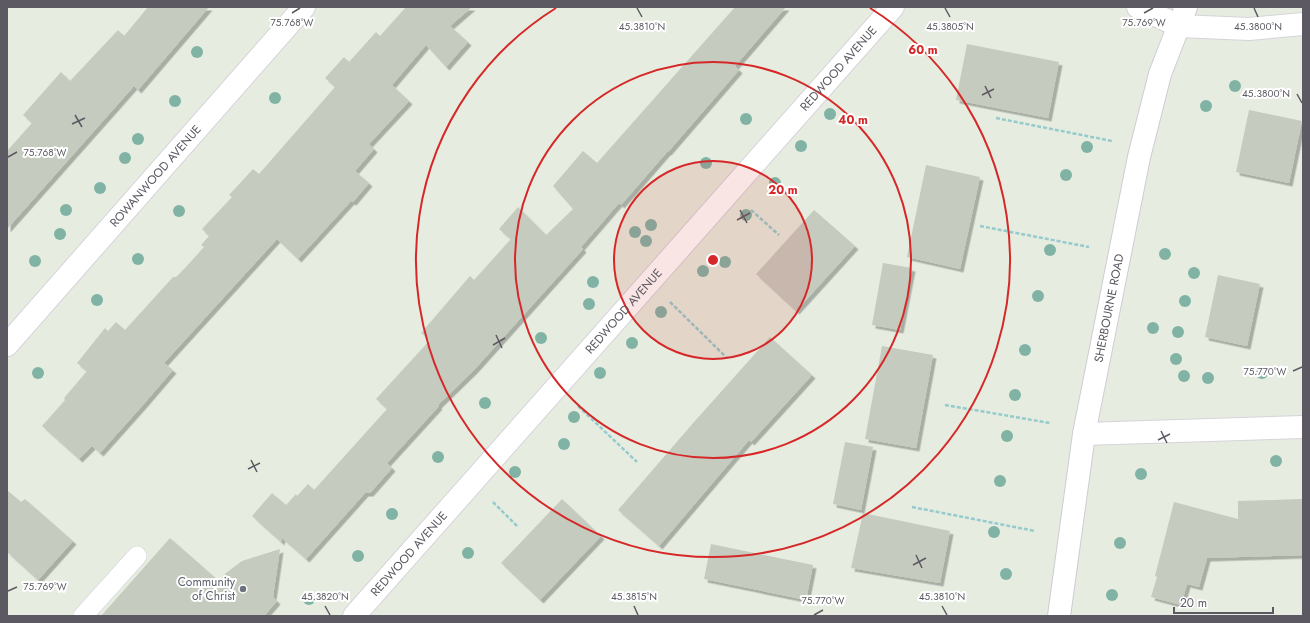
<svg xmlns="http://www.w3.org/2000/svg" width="1310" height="623" font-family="Jost,sans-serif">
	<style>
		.building { fill: #c5cbbf; filter: url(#shadow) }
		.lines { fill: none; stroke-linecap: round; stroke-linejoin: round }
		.lane-casing { stroke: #d6d3db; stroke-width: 20 }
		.street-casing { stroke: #d6d3db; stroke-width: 24 }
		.secondary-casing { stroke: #cfcbd5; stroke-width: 24 }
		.path { stroke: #96cacd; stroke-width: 2.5; stroke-dasharray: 4 2; stroke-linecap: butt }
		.lane { stroke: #fff; stroke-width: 19 }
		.street { stroke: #fff; stroke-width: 22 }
		.secondary { stroke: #fff; stroke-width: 22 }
		.tree { fill: #81b3a5 }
		.ticks { fill: none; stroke: #5c5962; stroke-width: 1.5 }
		.ring { fill: none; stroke: #d62828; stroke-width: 2 }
		.worship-dot { fill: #6b7280; stroke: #fff; stroke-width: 1.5 }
		.labels { text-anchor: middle; stroke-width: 4; stroke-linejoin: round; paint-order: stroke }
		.street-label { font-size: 12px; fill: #5c5962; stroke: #fff }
		.worship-label { font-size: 12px; fill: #5b616d; stroke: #fff; text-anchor: end }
		.ticks-label { font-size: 10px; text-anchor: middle; fill: #5c5962; stroke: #fff; stroke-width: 4; stroke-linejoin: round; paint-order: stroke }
		.centre { fill: #d62828; stroke: #fff; stroke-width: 2 }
		.ring-label { font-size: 12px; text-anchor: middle; font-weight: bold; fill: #d62828; stroke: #fff; stroke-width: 4; stroke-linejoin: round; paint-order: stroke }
	</style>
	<defs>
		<filter id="shadow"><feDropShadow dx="3.5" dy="3.5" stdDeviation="0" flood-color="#0004"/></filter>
	</defs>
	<rect width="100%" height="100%" fill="#e6ede0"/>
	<!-- building -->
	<g class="building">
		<polygon points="148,7 209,7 138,90 134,86 7,229 7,151 32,123 23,115 61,72 70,81 118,30 124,36"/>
		<polygon points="406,7 472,7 450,26 468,42 446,67 426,45 392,85 409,101 369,144 374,149 355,171 369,183 353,202 351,201 298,259 277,239 164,363 173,370 142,406 100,453 92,446 79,459 42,426 65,400 64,398 87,371 77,363 105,328 108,331 116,322 125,330 173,277 176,277 185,268 204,247 201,245 209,236 202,229 232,197 229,195 253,169 259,174 335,87 325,78 344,57 349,62 376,32 380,36"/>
		<polygon points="735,7 786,7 735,66 739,70 668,152 667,152 621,205 619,203 581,247 583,249 474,370 438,405 439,406 387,463 392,468 370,493 365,493 306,559 282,538 281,542 252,516 272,493 286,505 296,494 297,496 308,484 314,490 387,409 376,399 430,340 421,333 470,276 474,280 511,239 499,229 518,207 546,235 573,209 553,186 583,151 597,163"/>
		<polygon points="967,44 1059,62 1048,118 956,100"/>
		<polygon points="1249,110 1302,121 1289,183 1236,172"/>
		<polygon points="926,165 980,177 960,269 907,257"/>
		<polygon points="814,210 855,246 796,311 756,274"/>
		<polygon points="883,263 912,268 900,330 872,325"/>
		<polygon points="1218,275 1260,284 1247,346 1205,337"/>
		<polygon points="770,337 812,375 751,442 749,440 659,546 618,510 694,422"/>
		<polygon points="882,346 933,355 916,448 865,439"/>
		<polygon points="845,442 873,447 861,510 833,504"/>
		<polygon points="7,490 21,502 25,499 73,541 38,580 7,552"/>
		<polygon points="562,499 601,536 540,600 501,563"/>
		<polygon points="1302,499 1303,555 1207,558 1199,587 1187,584 1181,605 1151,597 1157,577 1155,576 1174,502 1238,519 1238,501"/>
		<polygon points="863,513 950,531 940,583 851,568"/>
		<polygon points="170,538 219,581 226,573 242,561 280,549 273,597 277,601 264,616 101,616"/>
		<polygon points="711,544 813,565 806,600 704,579"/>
	</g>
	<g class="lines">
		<defs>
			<polyline id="lane" points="83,616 137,556"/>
			<g id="street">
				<polyline points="1138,7 1179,26 1249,29 1303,24"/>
				<path id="s1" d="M7,345L304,7"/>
				<polyline points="1084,434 1303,427"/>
				<path id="s2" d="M354,616L893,7"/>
			</g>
			<g id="secondary">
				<path id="s3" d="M1059,616L1084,434L1139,157L1160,74L1186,7"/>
			</g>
		</defs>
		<!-- lane casing -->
		<use href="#lane" class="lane-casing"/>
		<!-- street casing -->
		<use href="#street" class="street-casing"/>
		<!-- secondary casing -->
		<use href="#secondary" class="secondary-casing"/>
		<!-- path -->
		<g class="path">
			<polyline points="996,118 1112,141"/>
			<polyline points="751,210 779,235"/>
			<polyline points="980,226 1089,247"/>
			<polyline points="670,302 727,358"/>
			<polyline points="945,405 1050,423"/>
			<polyline points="578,406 637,462"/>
			<polyline points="493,502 517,526"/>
			<polyline points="912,507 1035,531"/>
		</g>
		<!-- lane -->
		<use href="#lane" class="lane"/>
		<!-- street -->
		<use href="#street" class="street"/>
		<!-- secondary -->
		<use href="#secondary" class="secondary"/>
	</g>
	<!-- trees -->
	<g class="tree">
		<circle cx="197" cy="52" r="6"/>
		<circle cx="1235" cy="86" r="6"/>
		<circle cx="275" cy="98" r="6"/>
		<circle cx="175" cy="101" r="6"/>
		<circle cx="1206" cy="106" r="6"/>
		<circle cx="830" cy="114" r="6"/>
		<circle cx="746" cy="119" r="6"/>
		<circle cx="138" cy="139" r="6"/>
		<circle cx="801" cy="146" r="6"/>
		<circle cx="1087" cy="147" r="6"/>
		<circle cx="125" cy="158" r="6"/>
		<circle cx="706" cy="163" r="6"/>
		<circle cx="1066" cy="175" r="6"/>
		<circle cx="775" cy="183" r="6"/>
		<circle cx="100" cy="188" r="6"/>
		<circle cx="66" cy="210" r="6"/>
		<circle cx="179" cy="211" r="6"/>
		<circle cx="746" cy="215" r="6"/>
		<circle cx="651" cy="225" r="6"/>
		<circle cx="635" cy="232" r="6"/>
		<circle cx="60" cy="234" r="6"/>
		<circle cx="646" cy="241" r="6"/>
		<circle cx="1050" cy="250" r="6"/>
		<circle cx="1165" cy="254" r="6"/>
		<circle cx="138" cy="259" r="6"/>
		<circle cx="35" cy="261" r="6"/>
		<circle cx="725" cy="262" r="6"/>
		<circle cx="703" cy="271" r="6"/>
		<circle cx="1194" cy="273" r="6"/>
		<circle cx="593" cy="282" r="6"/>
		<circle cx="1038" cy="296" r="6"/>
		<circle cx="97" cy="300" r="6"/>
		<circle cx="1185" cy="301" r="6"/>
		<circle cx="589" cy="304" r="6"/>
		<circle cx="661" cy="312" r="6"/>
		<circle cx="1153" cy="328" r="6"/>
		<circle cx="1178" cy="332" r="6"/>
		<circle cx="541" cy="338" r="6"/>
		<circle cx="632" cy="343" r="6"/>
		<circle cx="1025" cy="350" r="6"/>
		<circle cx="1176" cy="359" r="6"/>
		<circle cx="38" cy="373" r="6"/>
		<circle cx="600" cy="373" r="6"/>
		<circle cx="1262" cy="373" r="6"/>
		<circle cx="1184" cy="376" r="6"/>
		<circle cx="1208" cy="378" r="6"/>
		<circle cx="1015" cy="395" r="6"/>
		<circle cx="485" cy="403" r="6"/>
		<circle cx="574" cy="417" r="6"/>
		<circle cx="1007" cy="436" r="6"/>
		<circle cx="564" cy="444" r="6"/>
		<circle cx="438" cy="457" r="6"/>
		<circle cx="1276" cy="461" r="6"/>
		<circle cx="515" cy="472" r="6"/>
		<circle cx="1141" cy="474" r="6"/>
		<circle cx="1000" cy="481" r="6"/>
		<circle cx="392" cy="514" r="6"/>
		<circle cx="994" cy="532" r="6"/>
		<circle cx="1120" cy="543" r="6"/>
		<circle cx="468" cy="553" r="6"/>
		<circle cx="358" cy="556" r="6"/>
		<circle cx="1006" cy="574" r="6"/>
		<circle cx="1112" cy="595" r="6"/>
		<circle cx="309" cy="599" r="6"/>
	</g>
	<!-- ticks -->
	<path class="ticks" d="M637,8L642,17M945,8L950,17M1254,8L1258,17M292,13L300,8M1144,13L1153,8M985,86L991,98M1297,94L1302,103M982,95L994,89M75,115L82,127M72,124L85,118M8,157L17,152M740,210L747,223M737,220L750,213M496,335L502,348M493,345L505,338M1293,371L1302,367M1161,431L1167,443M1158,440L1170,434M251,460L257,472M248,469L260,463M916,555L922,568M913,565L926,558M8,591L17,587M325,606L330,615M634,606L638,615M942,606L947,615M814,615L823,610"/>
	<!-- distance rings -->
	<circle cx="713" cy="260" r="99" fill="#d62828" fill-opacity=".12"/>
	<g class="ring">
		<circle cx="713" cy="260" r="99"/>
		<circle cx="713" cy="260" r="198"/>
		<path d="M870 8A297 297 0 1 1 556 8"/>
	</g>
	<!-- markers -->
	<circle class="worship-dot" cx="243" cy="589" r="4"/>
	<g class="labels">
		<!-- street labels -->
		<g class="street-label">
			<text dy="4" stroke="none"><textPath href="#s2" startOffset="731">REDWOOD AVENUE</textPath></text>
			<text dy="4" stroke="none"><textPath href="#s1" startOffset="225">ROWANWOOD AVENUE</textPath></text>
			<text dy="4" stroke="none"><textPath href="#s3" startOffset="312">SHERBOURNE ROAD</textPath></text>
			<text dy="4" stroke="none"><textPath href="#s2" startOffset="407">REDWOOD AVENUE</textPath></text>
			<text dy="4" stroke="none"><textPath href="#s2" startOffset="83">REDWOOD AVENUE</textPath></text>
		</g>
		<!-- worship labels -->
		<g class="worship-label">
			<text x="235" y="586">Community<tspan x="235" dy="14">of Christ</tspan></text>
		</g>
	</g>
	<g class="ticks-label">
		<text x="292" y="26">75.768°W</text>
		<text x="1144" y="26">75.769°W</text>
		<text x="1258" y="30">45.3800°N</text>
		<text x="642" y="30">45.3810°N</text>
		<text x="950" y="30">45.3805°N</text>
		<text x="1266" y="97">45.3800°N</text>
		<text x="45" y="156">75.768°W</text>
		<text x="1265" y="375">75.770°W</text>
		<text x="45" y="590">75.769°W</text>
		<text x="325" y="600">45.3820°N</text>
		<text x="634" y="600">45.3815°N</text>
		<text x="942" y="600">45.3810°N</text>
		<text x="823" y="604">75.770°W</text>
	</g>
	<circle cx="713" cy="260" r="6" class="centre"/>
	<g class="ring-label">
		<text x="923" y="54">60 m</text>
		<text x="853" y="124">40 m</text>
		<text x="783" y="194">20 m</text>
	</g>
	<!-- border -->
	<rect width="1310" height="623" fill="none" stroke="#5c5962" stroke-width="16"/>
	<!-- scale -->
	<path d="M1174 607v6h99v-6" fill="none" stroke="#5c5962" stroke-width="2"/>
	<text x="1180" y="607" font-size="12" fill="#5c5962" stroke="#ffffff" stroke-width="3" paint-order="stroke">20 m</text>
</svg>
